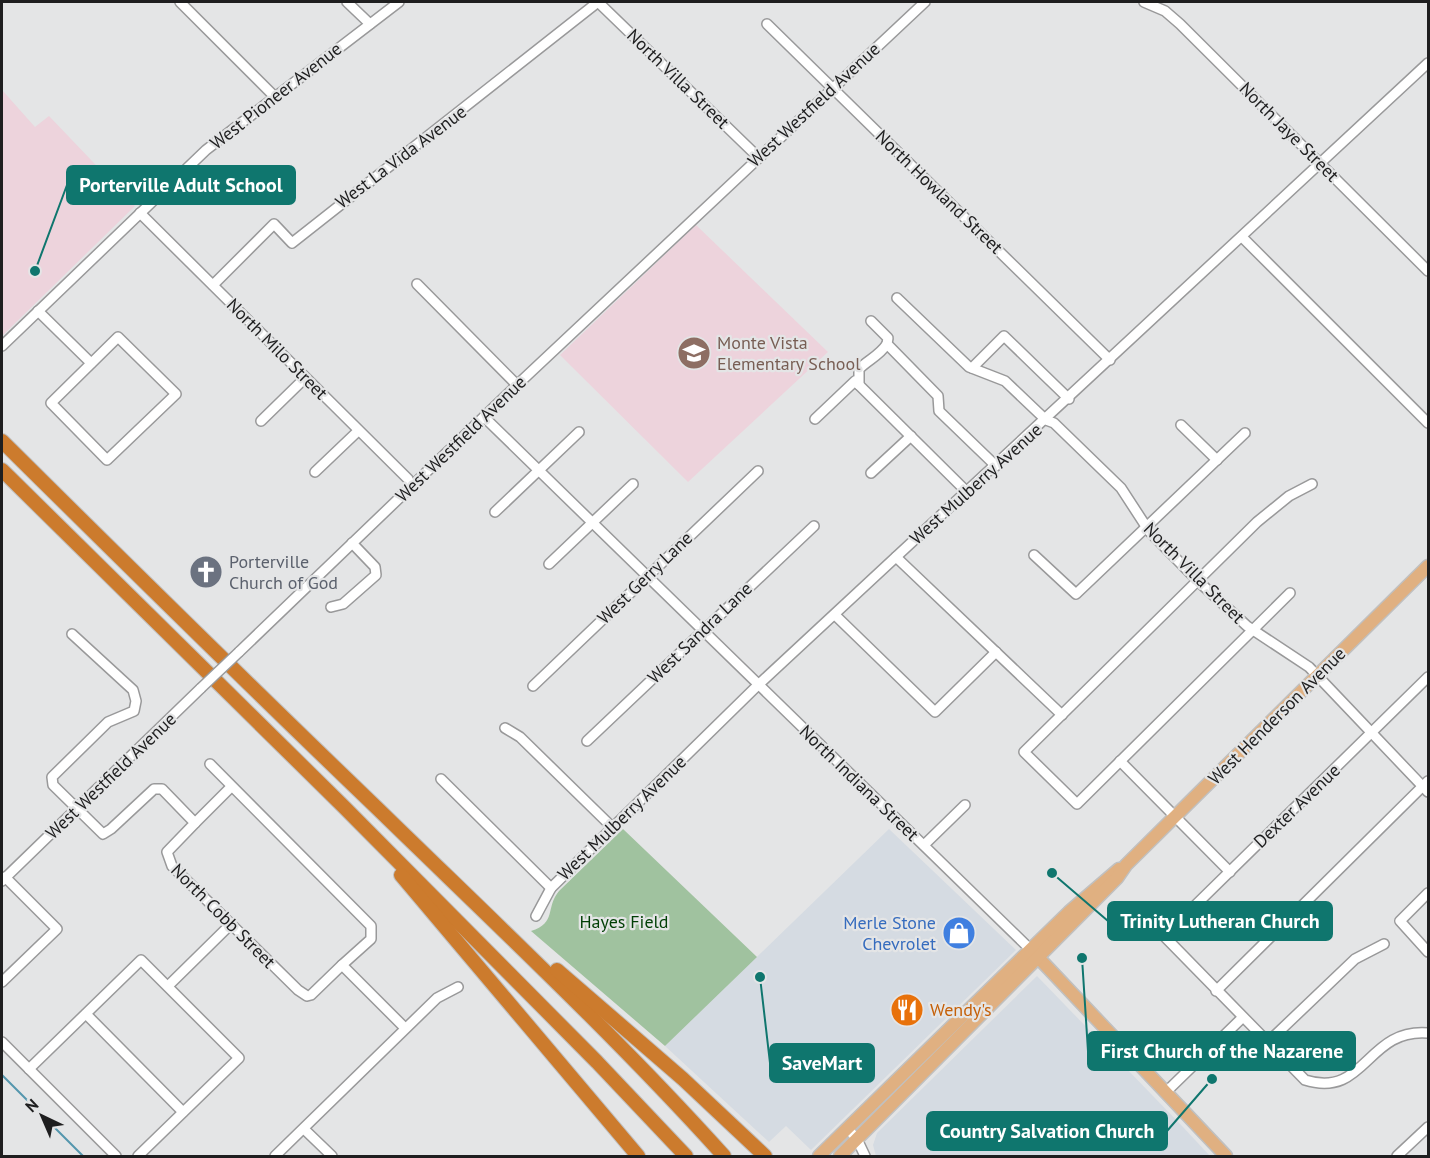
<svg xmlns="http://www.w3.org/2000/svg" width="1430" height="1158" font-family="'PT Sans',sans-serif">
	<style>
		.built { fill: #d5dbe2 }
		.education { fill: #edd3dc }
		.green { fill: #a0c29f }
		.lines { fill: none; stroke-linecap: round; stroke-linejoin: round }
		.stream { stroke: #5497ae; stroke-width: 2 }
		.minor-casing { stroke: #99999a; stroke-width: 12 }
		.major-casing { stroke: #c0c0c0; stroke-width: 15 }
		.highway-casing { stroke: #c0c0c0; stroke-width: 16 }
		.minor { stroke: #fff; stroke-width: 9 }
		.major { stroke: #e0b081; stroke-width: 12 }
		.highway { stroke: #cc7b2d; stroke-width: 14 }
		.minor-bridge-casing { stroke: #99999a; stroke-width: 12; stroke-linecap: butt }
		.minor-bridge { stroke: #fff; stroke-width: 9 }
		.labels { text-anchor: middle; stroke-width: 4.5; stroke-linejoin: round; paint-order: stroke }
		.street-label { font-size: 18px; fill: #1e1e1f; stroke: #e4e5e6 }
		.education-label { font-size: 18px; fill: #785e54; stroke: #e4e5e6; text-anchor: start }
		.worship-label { font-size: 18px; fill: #5b616d; stroke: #e4e5e6; text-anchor: start }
		.park-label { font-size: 18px; fill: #003f05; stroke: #e4e5e6 }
		.shop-label { font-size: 18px; fill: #366cbe; stroke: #e4e5e6; text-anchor: end }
		.food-label { font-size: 18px; fill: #c56008; stroke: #e4e5e6; text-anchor: start }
		.leader { fill: none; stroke: #0f766e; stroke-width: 2 }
		.callout-dot { fill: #0f766e; stroke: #e4e5e6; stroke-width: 2 }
		.callout { fill: #0f766e; stroke: #0f766e; stroke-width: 2 }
		.callout-label { font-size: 20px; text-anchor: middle; font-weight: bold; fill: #fff }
	</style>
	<rect width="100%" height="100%" fill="#e4e5e6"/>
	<!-- built -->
	<g class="built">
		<polygon points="889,829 1016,950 811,1150 786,1126 769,1142 665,1046"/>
		<polygon points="1037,976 1182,1126 1210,1156 876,1156 873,1145 877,1133"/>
	</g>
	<!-- education -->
	<g class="education">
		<polygon points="2,90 35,127 49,116 135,206 2,336"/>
		<polygon points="696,225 828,352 688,482 560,355"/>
	</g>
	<!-- green -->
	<path class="green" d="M623,829L757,957L665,1046L531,931C557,923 545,908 559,891Z"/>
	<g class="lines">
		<!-- stream -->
		<polyline class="stream" points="2,1075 83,1156"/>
		<defs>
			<g id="minor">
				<polyline points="180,2 275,97"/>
				<polyline points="347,2 370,24"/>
				<polyline points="598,2 758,157"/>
				<polyline points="1144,2 1165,11 1180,24 1428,271"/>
				<polyline points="767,24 1110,360"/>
				<polyline points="140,213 408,479 412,487"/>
				<polyline points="1242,237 1428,423"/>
				<polyline points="417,284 517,385"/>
				<polyline points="213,285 274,224 292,243 598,2"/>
				<polyline points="897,298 969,367 1005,381 1046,420 1054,423 1121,488 1149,531 1199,582 1247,626 1309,667 1428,792"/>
				<polyline points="38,311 91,363"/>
				<polyline points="871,321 888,338 887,344 938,396 939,411 996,466"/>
				<polygon points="118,337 176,394 107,460 51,403"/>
				<polyline points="2,346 206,150 399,2"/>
				<polyline points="972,368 1004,336 1069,399"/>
				<path d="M859,385V369C869,359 879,356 887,344"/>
				<polyline points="484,417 1031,950"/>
				<polyline points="815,419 855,381 967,492"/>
				<polyline points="261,421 305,378"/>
				<polyline points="1181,425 1217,460"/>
				<polyline points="315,472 358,431"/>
				<polyline points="871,473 911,436"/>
				<polyline points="495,512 579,432"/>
				<polyline points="1034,555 1076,594 1245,433"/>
				<polyline points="896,557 1062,715"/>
				<polyline points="549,564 633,484"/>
				<polyline points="1290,593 1077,804 1024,752 1257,522 1289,496 1312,484"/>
				<polyline points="331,607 343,604 376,575 375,567 352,543"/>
				<polyline points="835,615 935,712 996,652"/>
				<polyline points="72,634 133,690 136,701 134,711 108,722 52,777 53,785 103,834 111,829 154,789 162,789 195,823 167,852 172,866 298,990 307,996 311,995 342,965 405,1028"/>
				<polyline points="239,652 517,385 925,2"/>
				<path d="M1428,677L1164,936L1305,1080C1366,1099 1366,1028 1428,1033"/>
				<polyline points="533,686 758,471"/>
				<polyline points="505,728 520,737 612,827"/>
				<polyline points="587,741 814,526"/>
				<polyline points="1120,761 1230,872"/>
				<polyline points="210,764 371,926 371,939 342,965"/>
				<polyline points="441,779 551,888"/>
				<polyline points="195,823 231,787"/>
				<polyline points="924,845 965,805"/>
				<polyline points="2,881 201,688"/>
				<polyline points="1428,893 1400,921 1428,952"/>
				<polyline points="536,916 551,888 758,685 1428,63"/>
				<polyline points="2,982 57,929 5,877"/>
				<polyline points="168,986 231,924"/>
				<polyline points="1216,991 1428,781"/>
				<polyline points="86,1014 183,1112"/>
				<polyline points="2,1042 116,1156"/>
				<polyline points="1267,1043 1355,959 1384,944"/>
				<polyline points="29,1069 141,960 239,1058 138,1156"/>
				<polyline points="1166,1092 1242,1018"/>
				<polyline points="847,1128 857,1139 865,1156"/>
				<polyline points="304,1129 332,1156"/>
				<polyline points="275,1156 437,998 458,987"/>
				<polyline points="1397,1156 1428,1127"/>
			</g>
			<g id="major">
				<polyline points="1034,953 1226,1156"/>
				<polyline points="819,1156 1069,912 1119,869"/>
				<polyline points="840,1156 1117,878 1126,865 1428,566"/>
			</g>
			<g id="highway">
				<path d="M2,441C126,564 251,687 378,809C495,923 615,1035 724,1156"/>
				<polyline points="2,470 344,807 597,1062 686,1156"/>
				<polyline points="401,875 638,1156"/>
				<polyline points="557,970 683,1079 765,1156"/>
			</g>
		</defs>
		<!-- minor casing -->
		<use href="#minor" class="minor-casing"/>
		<!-- major casing -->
		<use href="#major" class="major-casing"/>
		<!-- highway casing -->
		<use href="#highway" class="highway-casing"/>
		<!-- minor -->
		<use href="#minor" class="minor"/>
		<!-- major -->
		<use href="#major" class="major"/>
		<!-- highway -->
		<use href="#highway" class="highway"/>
		<defs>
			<polyline id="minor-bridge" points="201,688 239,652"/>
		</defs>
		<!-- minor-bridge casing -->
		<use href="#minor-bridge" class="minor-bridge-casing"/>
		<!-- minor-bridge -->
		<use href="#minor-bridge" class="minor-bridge"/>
	</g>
	<!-- icons -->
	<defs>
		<symbol id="school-disc" viewBox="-11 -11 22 22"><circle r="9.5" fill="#8d6e63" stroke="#e4e5e6"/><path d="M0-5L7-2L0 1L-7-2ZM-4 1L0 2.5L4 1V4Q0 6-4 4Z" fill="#fff"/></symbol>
		<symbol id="church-disc" viewBox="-11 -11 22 22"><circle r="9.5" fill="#6b7280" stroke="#e4e5e6"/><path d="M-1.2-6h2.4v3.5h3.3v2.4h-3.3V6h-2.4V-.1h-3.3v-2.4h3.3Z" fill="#fff"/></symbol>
		<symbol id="shop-disc" viewBox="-11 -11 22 22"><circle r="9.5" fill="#3f7fe0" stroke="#e4e5e6"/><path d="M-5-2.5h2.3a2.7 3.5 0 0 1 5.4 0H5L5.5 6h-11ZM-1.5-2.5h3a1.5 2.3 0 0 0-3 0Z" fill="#fff"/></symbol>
		<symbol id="restaurant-disc" viewBox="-11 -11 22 22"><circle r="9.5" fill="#e8710a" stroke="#e4e5e6"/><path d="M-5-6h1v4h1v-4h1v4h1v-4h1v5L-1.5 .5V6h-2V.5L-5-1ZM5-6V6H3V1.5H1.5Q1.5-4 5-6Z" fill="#fff"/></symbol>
	</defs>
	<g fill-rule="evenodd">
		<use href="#school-disc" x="675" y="334" width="38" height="38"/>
		<use href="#church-disc" x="187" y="553" width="38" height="38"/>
		<use href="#shop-disc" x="940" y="914" width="38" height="38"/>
		<use href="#restaurant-disc" x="888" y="991" width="38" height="38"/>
	</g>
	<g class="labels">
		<!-- street labels -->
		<g class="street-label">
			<text transform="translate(678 79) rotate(44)" y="6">North Villa Street</text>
			<text transform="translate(276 96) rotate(-38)" y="6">West Pioneer Avenue</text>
			<text transform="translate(814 105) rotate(-43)" y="6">West Westfield Avenue</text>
			<text transform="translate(1289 132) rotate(45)" y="6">North Jaye Street</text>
			<text transform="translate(401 157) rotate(-37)" y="6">West La Vida Avenue</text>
			<text transform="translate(939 192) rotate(44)" y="6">North Howland Street</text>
			<text transform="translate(277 349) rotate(45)" y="6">North Milo Street</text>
			<text transform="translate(461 439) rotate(-44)" y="6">West Westfield Avenue</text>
			<text transform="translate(976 484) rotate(-42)" y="6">West Mulberry Avenue</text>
			<text transform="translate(1194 573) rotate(45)" y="6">North Villa Street</text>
			<text transform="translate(645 578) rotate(-44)" y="6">West Gerry Lane</text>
			<text transform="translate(700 633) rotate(-44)" y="6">West Sandra Lane</text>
			<text transform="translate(1277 716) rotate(-45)" y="6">West Henderson Avenue</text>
			<text transform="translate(111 776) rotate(-44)" y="6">West Westfield Avenue</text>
			<text transform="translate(859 783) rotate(44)" y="6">North Indiana Street</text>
			<text transform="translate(1297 806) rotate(-44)" y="6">Dexter Avenue</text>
			<text transform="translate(622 818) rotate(-44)" y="6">West Mulberry Avenue</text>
			<text transform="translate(223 916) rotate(45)" y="6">North Cobb Street</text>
		</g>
		<!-- education labels -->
		<g class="education-label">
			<text x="717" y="349">Monte Vista<tspan x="717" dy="21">Elementary School</tspan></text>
		</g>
		<!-- worship labels -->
		<g class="worship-label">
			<text x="229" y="568">Porterville<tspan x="229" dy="21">Church of God</tspan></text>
		</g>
		<!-- park labels -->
		<g class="park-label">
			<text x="624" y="928">Hayes Field</text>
		</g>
		<!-- shop labels -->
		<g class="shop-label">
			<text x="936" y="929">Merle Stone<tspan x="936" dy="21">Chevrolet</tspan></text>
		</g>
		<!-- food labels -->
		<g class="food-label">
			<text x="930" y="1016">Wendy's</text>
		</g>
	</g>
	<!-- callouts -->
	<path class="leader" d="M35 271L67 185M1052 873L1108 921M1082 958L1088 1051M760 977L770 1063M1212 1079L1167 1131"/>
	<g class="callout-dot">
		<circle cx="35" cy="271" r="6"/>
		<circle cx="1052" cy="873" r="6"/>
		<circle cx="1082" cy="958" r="6"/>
		<circle cx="760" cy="977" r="6"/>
		<circle cx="1212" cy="1079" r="6"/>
	</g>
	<g class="callout">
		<rect x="67" y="166" width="228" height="38" rx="6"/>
		<rect x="1108" y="902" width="224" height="38" rx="6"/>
		<rect x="1088" y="1032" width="267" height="38" rx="6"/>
		<rect x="770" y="1044" width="104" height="38" rx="6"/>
		<rect x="927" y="1112" width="240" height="38" rx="6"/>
	</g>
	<g class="callout-label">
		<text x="181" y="192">Porterville Adult School</text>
		<text x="1220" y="928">Trinity Lutheran Church</text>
		<text x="1222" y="1058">First Church of the Nazarene</text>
		<text x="822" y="1070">SaveMart</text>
		<text x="1047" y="1138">Country Salvation Church</text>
	</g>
	<!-- border -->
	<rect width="1430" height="1158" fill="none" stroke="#1e1e1f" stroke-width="6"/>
	<!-- north arrow -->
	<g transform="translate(42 1116) rotate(316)" stroke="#e4e5e6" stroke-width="4.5" paint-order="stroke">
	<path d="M0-4.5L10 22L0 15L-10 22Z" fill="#1e1e1f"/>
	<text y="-9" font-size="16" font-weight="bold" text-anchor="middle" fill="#1e1e1f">N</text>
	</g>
</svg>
